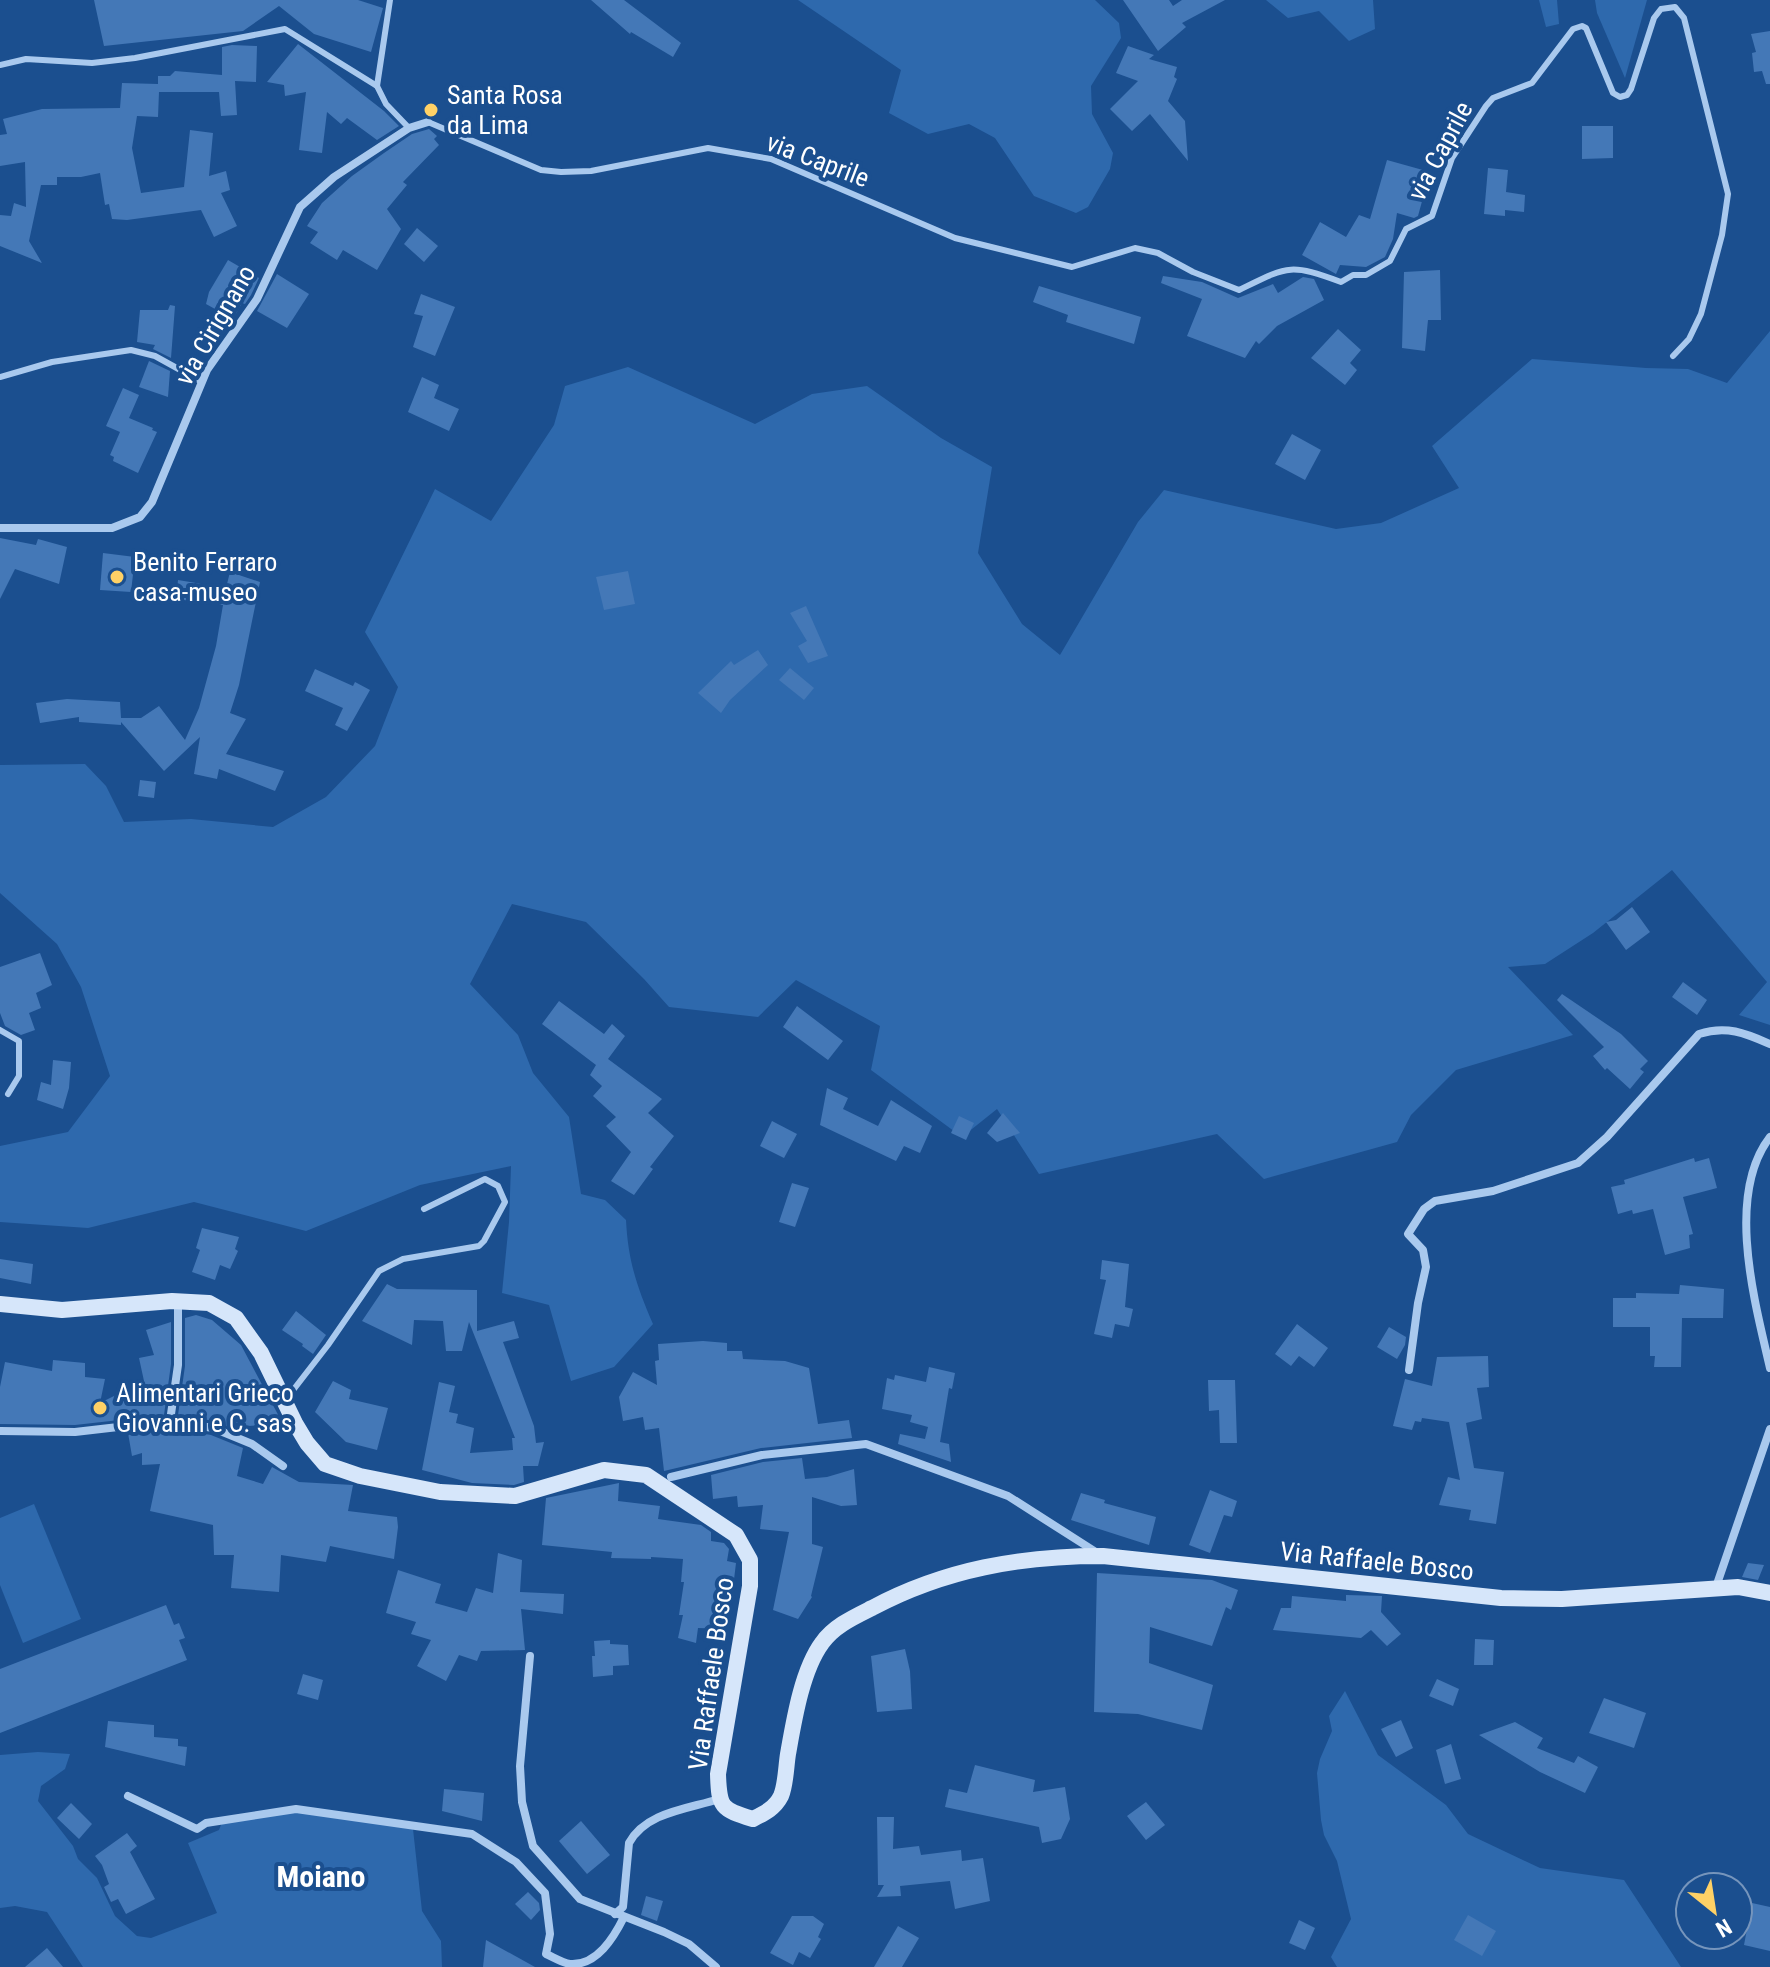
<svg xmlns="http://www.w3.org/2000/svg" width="1770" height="1967" font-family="'Roboto Condensed',sans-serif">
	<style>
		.green { fill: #2e69ad }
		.building { fill: #4478b7 }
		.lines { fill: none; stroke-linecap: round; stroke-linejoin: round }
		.lane { stroke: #a9c9ee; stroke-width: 6 }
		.street { stroke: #a9c9ee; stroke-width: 8 }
		.secondary { stroke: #d6e6fa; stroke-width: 16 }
		.poi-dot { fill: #ffd166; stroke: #1b4f8f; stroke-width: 3 }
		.labels { text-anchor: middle; stroke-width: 8; stroke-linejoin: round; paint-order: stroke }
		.poi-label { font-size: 26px; fill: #fff; stroke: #1b4f8f; text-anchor: start }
		.street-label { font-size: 26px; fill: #fff; stroke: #1b4f8f }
		.quarter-label { font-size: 30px; font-weight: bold; fill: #fff; stroke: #1b4f8f }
	</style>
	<rect width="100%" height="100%" fill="#1b4f8f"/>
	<!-- green -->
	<g class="green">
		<polygon points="798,0 1095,0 1119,23 1121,38 1091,86 1092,114 1113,153 1110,169 1088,207 1076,213 1034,196 995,138 969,124 928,134 889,113 901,70"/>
		<polygon points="1266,0 1373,0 1375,29 1349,41 1319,11 1288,18"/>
		<polygon points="1539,0 1557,0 1559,24 1546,27"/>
		<polygon points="1595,0 1647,0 1625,78 1597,13"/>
		<path d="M1770,331V1025L1739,1015L1767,982L1672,870L1593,933L1545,964L1508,967L1573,1035L1456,1070L1411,1115L1397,1142L1264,1179L1217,1134L1039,1174L997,1109L962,1137L871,1070L880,1026L796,980L758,1017L669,1007L644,979L586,922L512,904L470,984L518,1035L533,1073L569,1117L581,1194L605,1200L626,1220C628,1261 637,1287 653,1324L614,1367L571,1381L549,1305L502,1293L509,1222L511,1166L420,1185L306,1231L194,1202L88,1228L0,1222V1146L68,1132L110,1076L81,987L57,944L0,893V765L85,764L106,786L124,822L191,819L273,827L326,797L375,746L398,687L365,632L435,489L491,521L554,425L565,386L628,367L755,424L812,394L867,386L941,438L992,467L978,553L1022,624L1060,655L1138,522L1164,490L1336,529L1381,523L1459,488L1432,446L1532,359L1646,368L1688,369L1727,383Z"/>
		<polygon points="34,1504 81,1619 23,1643 0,1585 0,1518"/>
		<polygon points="1345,1691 1378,1755 1446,1805 1468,1834 1540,1868 1624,1880 1681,1967 1337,1967 1331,1957 1351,1919 1337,1861 1324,1835 1321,1820 1317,1773 1320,1759 1332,1731 1329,1716"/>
		<polygon points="38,1752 70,1754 65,1769 41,1786 38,1801 73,1846 78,1859 97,1878 115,1916 137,1936 151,1938 217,1913 188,1843 219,1830 224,1817 300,1809 413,1829 422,1911 441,1941 442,1967 83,1967 47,1912 15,1906 0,1908 0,1755"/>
	</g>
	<!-- building -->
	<g class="building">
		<polygon points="94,0 358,0 383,8 371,52 314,34 279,6 243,31 104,46"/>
		<polygon points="591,0 624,0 681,43 673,57 631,32 630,34"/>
		<polygon points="1123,0 1169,0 1173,6 1182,0 1225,0 1182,23 1186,27 1158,51"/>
		<polygon points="1770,31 1770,84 1766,84 1762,71 1754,72 1752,53 1756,52 1751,34"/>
		<polygon points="298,44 384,111 399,126 377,140 347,118 341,124 327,112 322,153 299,150 306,92 285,96 284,85 267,82"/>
		<polygon points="232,45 257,46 256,82 235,81 237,115 221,116 219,92 159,92 158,117 137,116 132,148 141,193 184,187 190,130 213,133 209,176 226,171 230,190 221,193 237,226 214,237 201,210 127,220 112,219 109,204 105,205 100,173 81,177 57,177 57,185 41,185 29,241 42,263 0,246 0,215 11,216 14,203 26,207 25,162 0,166 0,135 7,134 3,119 42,109 120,108 122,83 158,84 158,76 170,76 175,71 222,75 222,47"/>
		<polygon points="1128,46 1154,55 1149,59 1177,67 1174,77 1177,79 1168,101 1185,121 1188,161 1150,114 1132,131 1110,109 1138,81 1116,73"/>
		<polygon points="1582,126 1613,126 1613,158 1582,159"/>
		<polygon points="429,129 437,136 434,139 439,145 403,182 407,185 387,209 401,229 377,270 343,250 337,260 310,243 318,232 307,226 322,203 352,176 384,153 412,134"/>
		<polygon points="1387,160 1430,172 1418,216 1414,218 1397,213 1393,239 1385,257 1366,267 1340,265 1336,274 1302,255 1320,222 1346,237 1359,215 1370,219"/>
		<polygon points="1488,168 1508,170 1506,192 1525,195 1524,212 1505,210 1505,216 1484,214"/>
		<polygon points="417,228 438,246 424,262 404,244"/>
		<polygon points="228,260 259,278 251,295 245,304 242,303 233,319 206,304 209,292"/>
		<polygon points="1440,270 1441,320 1428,320 1425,351 1402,348 1404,272"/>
		<polygon points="277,274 309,294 287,328 257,311"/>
		<polygon points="1163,276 1202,282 1238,298 1273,284 1278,293 1303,277 1314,279 1324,300 1277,326 1259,344 1256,341 1245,358 1187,336 1202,299 1161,283"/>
		<polygon points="1039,286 1141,317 1134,344 1066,322 1068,315 1033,302"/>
		<polygon points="421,294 455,307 435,356 413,347 423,316 414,314"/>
		<polygon points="170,305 175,306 171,358 153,349 155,345 137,342 140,310 168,310"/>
		<polygon points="1338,329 1361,350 1350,363 1357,370 1345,385 1311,358"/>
		<polygon points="149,361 170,371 168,397 139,387"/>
		<polygon points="422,377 439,385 434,398 459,409 449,431 408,412"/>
		<polygon points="123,388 139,395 129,418 153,428 152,430 157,432 138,473 113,461 114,457 110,455 120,432 106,426"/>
		<polygon points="1292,434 1321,450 1305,480 1275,464"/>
		<polygon points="0,538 36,545 38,539 67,547 59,584 15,569 0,599"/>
		<polygon points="103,553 135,557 131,592 100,590"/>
		<polygon points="628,571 635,604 604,610 596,577"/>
		<polygon points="230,572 260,582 239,685 230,713 246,719 226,754 284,771 275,791 219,769 217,779 194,774 200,737 164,771 121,722 121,725 79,722 79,717 40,723 36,703 67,699 120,702 121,718 141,718 159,706 185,740 199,708 216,646 223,605 176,599 178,580 226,588"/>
		<polygon points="806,606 828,656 808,663 798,646 807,641 790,613"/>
		<polygon points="758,650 768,665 730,700 721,713 698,693 731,661 734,665"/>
		<polygon points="790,668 814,688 804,700 779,680"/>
		<polygon points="315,669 353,686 355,682 370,690 347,731 335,725 343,708 305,691"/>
		<polygon points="140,780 156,782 154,798 138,796"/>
		<polygon points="1632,907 1650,932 1626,950 1606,922 1616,920"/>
		<polygon points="40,953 52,985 36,993 41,1008 29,1013 35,1030 21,1035 5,1026 0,1013 0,967"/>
		<polygon points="1683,982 1707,1000 1697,1015 1672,997"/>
		<polygon points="1562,994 1621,1034 1648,1061 1640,1069 1644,1072 1630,1089 1607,1068 1605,1070 1593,1056 1604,1047 1557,1000"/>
		<polygon points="559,1001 604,1034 612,1024 625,1036 608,1059 662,1099 648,1113 674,1136 650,1167 653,1169 634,1195 611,1181 631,1152 606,1126 616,1117 593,1096 602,1086 590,1075 596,1065 542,1024"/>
		<polygon points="797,1006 843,1041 828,1060 783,1027"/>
		<polygon points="53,1060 71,1062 69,1088 63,1109 37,1100 41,1082 51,1085"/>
		<polygon points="827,1088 848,1098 843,1109 878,1126 891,1100 932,1126 920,1153 904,1146 896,1161 820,1125"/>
		<polygon points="1003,1113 1020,1133 997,1142 987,1133"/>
		<polygon points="959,1116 974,1123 966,1140 951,1133"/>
		<polygon points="772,1121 797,1134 784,1158 760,1146"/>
		<polygon points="1694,1158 1695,1162 1709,1158 1717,1188 1683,1197 1693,1234 1689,1235 1690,1248 1665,1255 1653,1209 1633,1214 1632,1210 1618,1214 1611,1187 1625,1184 1624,1180"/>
		<polygon points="792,1183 809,1188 795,1227 779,1222"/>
		<polygon points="202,1228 239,1237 235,1249 238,1251 230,1269 220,1265 215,1280 192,1272 200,1250 196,1248"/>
		<polygon points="0,1259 33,1264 31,1284 0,1278"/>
		<polygon points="1102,1260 1129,1264 1125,1307 1133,1309 1129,1327 1115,1324 1112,1338 1094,1334 1106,1280 1100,1279"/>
		<polygon points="387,1284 397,1289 477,1290 477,1331 514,1321 519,1338 503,1342 534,1426 536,1443 544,1442 538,1466 523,1466 524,1482 514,1485 472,1483 422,1470 439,1382 455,1386 449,1412 458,1414 456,1423 474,1428 470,1453 513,1450 512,1438 515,1438 469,1322 462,1351 446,1351 443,1321 414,1320 412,1345 362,1321"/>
		<polygon points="1680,1285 1724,1289 1723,1318 1682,1318 1681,1367 1654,1367 1655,1356 1650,1356 1650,1327 1613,1327 1613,1298 1636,1298 1636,1293 1679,1294"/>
		<polygon points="296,1311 326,1335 313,1354 302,1346 303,1344 282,1330"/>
		<polygon points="196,1315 212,1320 241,1345 283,1424 248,1426 246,1434 214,1421 178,1415 185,1366 185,1318"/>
		<polygon points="171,1322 171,1364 164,1415 75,1425 0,1424 0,1387 5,1362 52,1371 53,1360 85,1363 85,1377 105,1379 100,1403 144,1381 139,1358 154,1355 146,1330"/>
		<polygon points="1297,1324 1328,1348 1314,1367 1299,1356 1291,1366 1275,1354"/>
		<polygon points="1389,1327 1406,1337 1405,1345 1397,1359 1377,1347"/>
		<polygon points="703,1341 727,1343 727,1351 742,1351 743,1359 785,1361 809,1368 818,1424 849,1420 852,1438 761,1448 664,1471 659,1428 645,1430 643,1417 623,1421 619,1397 633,1372 657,1385 655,1361 659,1360 658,1344"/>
		<polygon points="1488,1356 1489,1387 1477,1388 1482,1419 1466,1423 1474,1468 1504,1472 1496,1524 1469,1520 1471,1510 1439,1505 1448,1477 1460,1480 1449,1422 1422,1418 1421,1422 1415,1421 1412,1430 1393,1426 1405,1379 1432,1386 1437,1357"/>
		<polygon points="929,1367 955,1373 952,1389 949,1388 940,1442 949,1444 951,1462 898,1444 900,1434 925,1439 928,1427 910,1422 912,1415 882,1409 887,1378 894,1380 895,1375 926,1382"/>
		<polygon points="1208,1380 1235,1380 1237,1443 1220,1443 1219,1410 1209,1411"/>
		<polygon points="333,1381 351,1390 349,1399 388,1408 377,1450 346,1442 315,1412"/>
		<polygon points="170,1428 211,1435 243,1448 237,1476 263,1484 272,1467 299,1482 353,1485 348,1511 397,1517 398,1527 394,1559 330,1546 326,1562 281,1555 279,1592 231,1588 234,1555 214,1555 213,1525 150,1511 160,1464 142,1465 142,1453 132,1456 128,1433"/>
		<polygon points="802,1458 805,1479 827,1477 854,1469 857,1505 841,1506 812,1497 812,1544 823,1547 811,1596 812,1597 798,1619 773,1610 789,1532 760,1529 763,1505 738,1507 737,1496 713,1499 711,1475 763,1462"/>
		<polygon points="619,1483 618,1501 660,1506 658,1519 701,1525 711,1532 711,1541 724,1543 729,1549 727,1561 736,1563 728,1629 698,1628 696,1643 678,1638 683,1615 679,1615 684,1582 681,1582 683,1559 651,1557 651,1559 611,1558 612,1552 542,1545 546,1498"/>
		<polygon points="1210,1490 1237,1501 1232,1517 1224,1515 1210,1553 1189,1545"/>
		<polygon points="1081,1493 1105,1500 1104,1503 1156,1517 1149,1545 1071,1520"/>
		<polygon points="498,1553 522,1560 520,1592 564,1594 563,1614 521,1609 525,1650 481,1651 477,1661 459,1655 446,1681 417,1666 431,1640 411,1634 416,1622 386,1613 398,1570 441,1584 435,1603 467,1612 476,1588 493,1593"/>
		<polygon points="1748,1563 1764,1565 1758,1580 1742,1577"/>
		<polygon points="1097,1573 1212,1580 1238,1590 1231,1610 1226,1607 1212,1646 1150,1627 1149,1663 1213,1685 1202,1730 1138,1714 1094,1712"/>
		<polygon points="1346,1595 1382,1596 1381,1612 1401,1634 1387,1646 1371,1630 1361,1638 1273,1630 1281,1608 1291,1608 1292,1596 1346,1601"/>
		<polygon points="166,1605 174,1625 179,1623 185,1638 179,1640 187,1660 0,1733 0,1669"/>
		<polygon points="1475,1639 1494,1640 1493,1665 1474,1665"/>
		<polygon points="610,1640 610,1644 628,1645 629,1665 613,1666 613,1675 593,1677 592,1656 595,1656 594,1641"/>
		<polygon points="905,1649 910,1671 912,1709 877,1712 871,1656"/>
		<polygon points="303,1674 323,1680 318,1700 297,1694"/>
		<polygon points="1437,1679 1459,1689 1453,1706 1429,1696"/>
		<polygon points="1604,1698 1646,1713 1634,1748 1589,1733"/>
		<polygon points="1401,1720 1413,1748 1396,1757 1381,1729"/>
		<polygon points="108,1721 154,1725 154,1737 178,1739 178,1746 187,1747 185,1766 105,1747"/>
		<polygon points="1515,1722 1543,1738 1537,1748 1574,1763 1578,1756 1598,1767 1585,1793 1540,1772 1479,1735"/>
		<polygon points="1451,1744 1461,1779 1445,1784 1436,1750"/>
		<polygon points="975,1765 1035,1780 1033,1792 1065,1787 1070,1819 1061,1839 1042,1843 1039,1827 945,1807 949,1789 967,1793"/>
		<polygon points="444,1789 484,1793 482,1821 442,1811"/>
		<polygon points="1146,1802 1165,1825 1146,1840 1127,1816"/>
		<polygon points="71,1803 92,1824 79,1839 57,1818"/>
		<polygon points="877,1817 894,1817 893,1849 919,1846 921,1855 961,1850 962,1861 983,1858 990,1901 955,1909 950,1881 900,1886 901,1896 877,1897 884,1885 878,1885"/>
		<polygon points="581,1821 610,1855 587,1874 559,1841"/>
		<polygon points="127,1833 137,1846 130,1852 155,1899 126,1914 118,1899 111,1902 104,1887 109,1884 102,1865 95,1856"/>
		<polygon points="528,1892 539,1903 540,1910 531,1920 515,1904"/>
		<polygon points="646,1896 663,1901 657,1921 641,1915"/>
		<polygon points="1752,1903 1770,1907 1770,1951 1744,1945"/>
		<polygon points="1468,1915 1496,1931 1482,1956 1454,1940"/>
		<polygon points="792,1916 813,1916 824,1924 818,1937 821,1939 810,1958 799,1952 793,1965 770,1953"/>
		<polygon points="1299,1920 1315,1928 1305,1950 1289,1943"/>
		<polygon points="898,1926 919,1938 902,1967 874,1967"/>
		<polygon points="486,1940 535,1967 483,1967"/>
		<polygon points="47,1948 63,1967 25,1967"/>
	</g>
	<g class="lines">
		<!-- lane -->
		<g class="lane">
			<polyline points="390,0 377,86 386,104 409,128"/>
			<polyline points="0,65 26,59 92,63 135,58 285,29 377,86"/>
			<path d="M428,122L541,170L561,172L591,171L708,148L771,159L955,238L1072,267L1135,248L1158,253L1193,272L1239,290C1288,266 1289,263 1341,282L1353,275H1366L1390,261L1406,229L1432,216L1452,158L1486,106L1493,98L1532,83L1573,29L1582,26L1586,28L1613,93L1620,97L1627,95L1631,89L1654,18L1661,9L1675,7L1684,18L1728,194L1722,235L1701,314L1689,339L1673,356"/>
			<polyline points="0,377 52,362 131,350 155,356 202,382"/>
			<polyline points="0,1030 19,1041 19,1076 8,1094"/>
			<polyline points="287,1398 328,1345 379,1271 403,1259 479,1246 484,1241 505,1202 498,1186 485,1179 424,1209"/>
		</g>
		<!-- street -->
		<g class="street">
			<polyline points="0,528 112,528 140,517 152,502 207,370 257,299 300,207 334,177 409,128 428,122"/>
			<path d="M1770,1137C1725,1195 1755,1303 1770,1368"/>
			<path d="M1409,1370L1418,1303L1426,1267L1423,1250L1408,1234L1424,1209L1435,1201L1493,1191L1578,1163L1607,1137L1699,1034C1726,1025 1745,1033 1770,1044"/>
			<polyline points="170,1421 178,1365 178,1301"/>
			<polyline points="0,1431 75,1432 170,1421 213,1428 252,1444 283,1466"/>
			<polyline points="671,1477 762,1455 866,1444 1008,1496 1099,1554"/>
			<polyline points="1716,1587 1770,1429"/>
			<polyline points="530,1656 520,1766 522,1802 533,1846 580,1899 664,1932 689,1944 716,1967"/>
			<path d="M128,1796L197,1829L206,1823L296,1809L472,1834L516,1862L545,1893L550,1934L546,1954C553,1957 563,1963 570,1964C597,1966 614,1937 624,1917"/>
			<path d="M615,1914L623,1907L629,1843C646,1812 688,1809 719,1799"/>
		</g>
		<!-- secondary -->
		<path class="secondary" d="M0,1304L62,1310L172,1301L209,1303L236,1318L261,1353L295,1423L307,1443L325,1464L360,1476L440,1492L515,1496L604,1470L646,1475L736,1535L750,1560V1586L718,1774C719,1808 721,1809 753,1819C765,1813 775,1808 781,1796C786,1784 786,1766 788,1754C794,1720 802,1670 822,1643C834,1626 854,1617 872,1608C945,1569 1021,1556 1103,1556L1501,1598L1562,1599L1738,1587L1770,1593"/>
	</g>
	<!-- markers -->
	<g class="poi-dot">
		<circle cx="431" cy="110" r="8"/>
		<circle cx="117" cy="577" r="8"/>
		<circle cx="100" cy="1408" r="8"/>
	</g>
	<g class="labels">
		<!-- poi labels -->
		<g class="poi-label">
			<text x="447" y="104">Santa Rosa<tspan x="447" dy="30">da Lima</tspan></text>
			<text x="133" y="571">Benito Ferraro<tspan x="133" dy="30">casa-museo</tspan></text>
			<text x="116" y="1402">Alimentari Grieco<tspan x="116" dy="30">Giovanni e C. sas</tspan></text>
		</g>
		<!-- street labels -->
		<g class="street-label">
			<text transform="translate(1440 151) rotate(-62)" y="9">via Caprile</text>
			<text transform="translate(818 160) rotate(21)" y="9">via Caprile</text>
			<text transform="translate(215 325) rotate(-60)" y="9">via Cirignano</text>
			<text transform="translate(1377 1561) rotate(6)" y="9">Via Raffaele Bosco</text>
			<text transform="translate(711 1674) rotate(-82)" y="9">Via Raffaele Bosco</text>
		</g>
		<!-- quarter labels -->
		<g class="quarter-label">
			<text x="321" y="1887">Moiano</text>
		</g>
	</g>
	<!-- north arrow -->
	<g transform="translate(1714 1911) rotate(150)"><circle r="38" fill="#1b4f8f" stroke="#7695bc" stroke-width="2"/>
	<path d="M0-6L14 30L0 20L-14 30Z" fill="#ffd166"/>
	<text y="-12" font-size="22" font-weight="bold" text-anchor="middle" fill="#ffffff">N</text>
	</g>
</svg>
